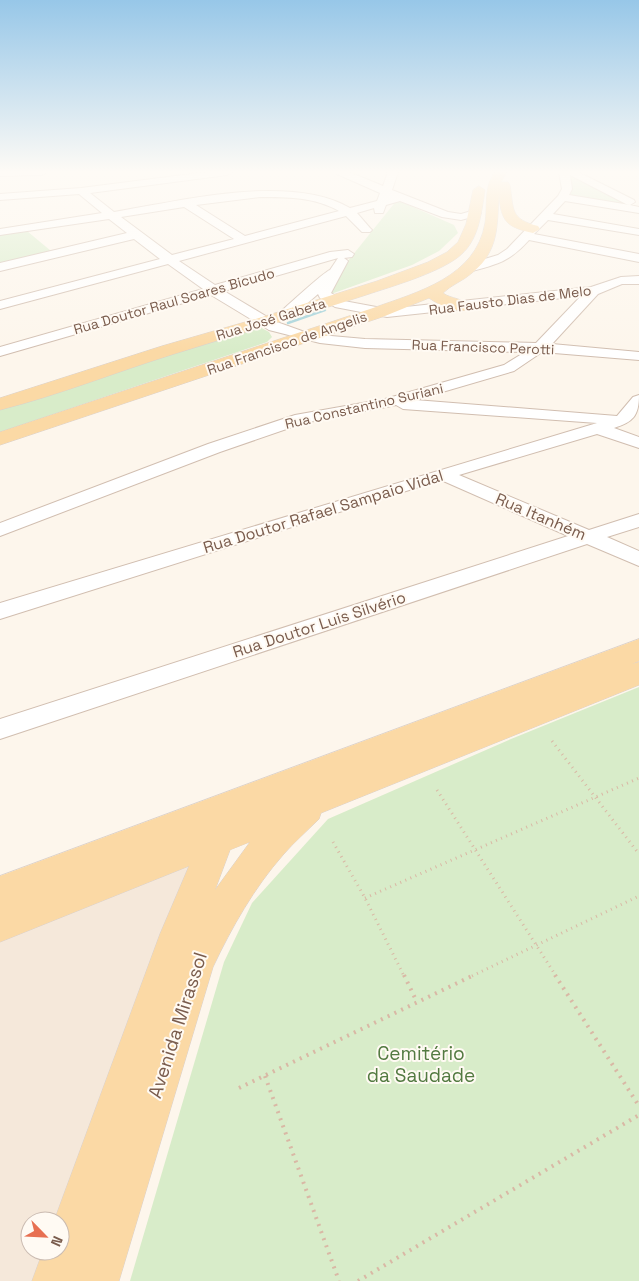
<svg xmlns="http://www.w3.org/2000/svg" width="639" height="1281" font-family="'Space Grotesk',sans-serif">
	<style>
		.residential { fill: #f5e8da; fill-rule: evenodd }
		.green { fill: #d8ecc9 }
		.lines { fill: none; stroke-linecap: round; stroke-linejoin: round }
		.stream { stroke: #a5d3da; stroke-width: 2.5 }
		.minor-casing { stroke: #d1beb0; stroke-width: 2 }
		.major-casing { stroke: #dad1cd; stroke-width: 1 }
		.path-far1 { stroke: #d9b8a5; stroke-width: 3; stroke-dasharray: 1 4.5; stroke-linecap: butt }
		.path { stroke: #d9b8a5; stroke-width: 4; stroke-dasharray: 2 5.5; stroke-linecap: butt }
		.minor { fill: #fff; fill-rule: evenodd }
		.major { fill: #fbd9a5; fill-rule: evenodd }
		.labels { text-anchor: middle; stroke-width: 4; stroke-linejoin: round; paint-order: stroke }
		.far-street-label { font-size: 14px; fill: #7a5c4d; stroke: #fffaf3 }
		.street-label { font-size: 16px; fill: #7a5c4d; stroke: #fffaf3 }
		.near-street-label { font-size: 19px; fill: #7a5c4d; stroke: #fffaf3 }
		.near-park-label { font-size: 19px; fill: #537a41; stroke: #fffaf3 }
	</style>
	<rect width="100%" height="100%" fill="#fdf6ec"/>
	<!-- residential -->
	<path class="residential" d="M229,820L53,1281H0V906ZM30,1221H60V1251H30Z"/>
	<!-- green -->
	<g class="green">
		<polygon points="569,173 632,206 571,195"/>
		<polygon points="397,200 454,225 458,233 439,251 412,265 331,294 327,287"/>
		<polygon points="27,231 51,251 0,263 0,235"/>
		<polygon points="258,326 269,332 272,337 267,342 0,432 0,406"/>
		<polygon points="639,687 639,1281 130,1281 224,962 252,903 328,819 511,739"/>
	</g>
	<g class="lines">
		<!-- stream -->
		<polyline class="stream" points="288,323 325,310"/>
		<defs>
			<g id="minor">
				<polygon points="0,172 47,172 42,175 0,176"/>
				<path d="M207,172H232L227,175L90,193L114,212C180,201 290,173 350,208L377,201L380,193L337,174L336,172H349L383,186L388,172H398L392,190L448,212L461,214L475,210L481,213L479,215L461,220L442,217L400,201L386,205L383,213H375L374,208L357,213L370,228L372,230L370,232H362L346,216L179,261L215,285L330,252L348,250L354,254L352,257L344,258L348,261L331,293L344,301L387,309L591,287L621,277L639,276V284H622L598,294L552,344L639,352V360L542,352L514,371L415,400L617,416L633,397L639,395C639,416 633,422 614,428L639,437V448L597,434L459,475L589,530L639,514V527L607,537L639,551V566L587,544L0,739V719L568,536L441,480L0,619V603L597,423L403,409L396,405L304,423L220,452L0,536V523L208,444L295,415L385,399L504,365L525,352L365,348L320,343L269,330L211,295L0,356V347L203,289L168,264L0,309V301L160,259L134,239L0,271V263L127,233L109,219L0,235V229L102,213L79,194L0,200V194L81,188ZM260,197C287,197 315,197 339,211L245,236L196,205ZM184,207L234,239L172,255L121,217ZM338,258L330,270C325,271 286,307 278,314L276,317L278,320H288L318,294L320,298L335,307L387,317L581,296L536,343L365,339L320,335L302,331L274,321L224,291Z"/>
				<path d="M559,172H578L634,200L635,202L630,205L639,207V213L565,201L553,214L639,229V235L548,220L534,234L639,254V262L529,240C510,261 499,264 472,271L468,270L466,267L468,264L498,255L507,249L558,196L562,189ZM570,175L626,204L630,205L569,195L572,189Z"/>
			</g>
			<g id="major">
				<path d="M495,172H507L501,182H508L510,185C514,210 510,219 538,226L540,229L533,233C507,227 501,222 499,195C497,227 499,251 472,273C463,281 451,285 443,293C451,299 464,298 469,306L467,310C455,313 439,305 429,298L385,316L0,445V432L373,308C418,292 476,277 485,223C488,205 483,188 495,172Z"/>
				<path d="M479,186L485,190C481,215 479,242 457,258C435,274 393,286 366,295C302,316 238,334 174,354C116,372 59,395 0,410V398L162,346L259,318L377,281L428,262L447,252L458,242L466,224L473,190Z"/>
				<path d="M639,639V661L632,664L639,662V685L321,813L319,819C307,831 294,842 283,855C254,888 232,927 213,967L119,1281H32L43,1251H60V1221H54L160,934L189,866L0,942V876ZM250,842L215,890L230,850Z"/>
			</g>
		</defs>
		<!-- minor casing -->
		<use href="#minor" class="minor-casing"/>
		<!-- major casing -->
		<use href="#major" class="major-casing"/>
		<!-- path-far1 -->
		<g class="path-far1">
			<polyline points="552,741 639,854"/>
			<polyline points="437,790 556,976"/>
			<polyline points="333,842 365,898 404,976"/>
			<polyline points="365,898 639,778"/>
			<polyline points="472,976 639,896"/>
		</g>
		<!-- path -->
		<g class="path">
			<polyline points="404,975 417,1002"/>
			<polyline points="555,975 639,1106"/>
			<polyline points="265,1076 339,1281"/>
			<polyline points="239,1088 474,975"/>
			<polyline points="358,1281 639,1115"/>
		</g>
		<!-- minor -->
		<use href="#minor" class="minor"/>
		<!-- major -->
		<use href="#major" class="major"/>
	</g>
	<!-- sky -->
	<linearGradient id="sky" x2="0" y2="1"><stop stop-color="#97c7e8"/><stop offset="0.49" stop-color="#fefbf6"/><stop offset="1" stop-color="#fefbf6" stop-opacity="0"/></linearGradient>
	<rect width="639" height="351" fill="url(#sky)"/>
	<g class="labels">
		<!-- far-street labels -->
		<g class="far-street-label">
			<text transform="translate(510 300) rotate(-7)" y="5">Rua Fausto Dias de Melo</text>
			<text transform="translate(174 301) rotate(-16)" y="5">Rua Doutor Raul Soares Bicudo</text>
			<text transform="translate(271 319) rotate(-17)" y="5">Rua José Gabeta</text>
			<text transform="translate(287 343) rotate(-19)" y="5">Rua Francisco de Angelis</text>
			<text transform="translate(483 347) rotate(2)" y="5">Rua Francisco Perotti</text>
			<text transform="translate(364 406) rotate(-13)" y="5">Rua Constantino Suriani</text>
		</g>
		<!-- street labels -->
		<g class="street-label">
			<text transform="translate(323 511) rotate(-17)" y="6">Rua Doutor Rafael Sampaio Vidal</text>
			<text transform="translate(541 516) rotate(23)" y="6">Rua Itanhém</text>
			<text transform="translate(319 624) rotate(-18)" y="6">Rua Doutor Luis Silvério</text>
		</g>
		<!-- near-street labels -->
		<g class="near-street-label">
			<text transform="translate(177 1025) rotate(-72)" y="7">Avenida Mirassol</text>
		</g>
		<!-- near-park labels -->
		<g class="near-park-label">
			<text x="421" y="1060">Cemitério<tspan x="421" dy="22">da Saudade</tspan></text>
		</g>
	</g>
	<!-- north arrow -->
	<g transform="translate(45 1236) rotate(114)"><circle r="24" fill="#fffaf3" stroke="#cabbb1"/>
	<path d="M0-4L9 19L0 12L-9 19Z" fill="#e76f51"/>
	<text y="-8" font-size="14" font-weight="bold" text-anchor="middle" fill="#7a5c4d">N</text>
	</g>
</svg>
